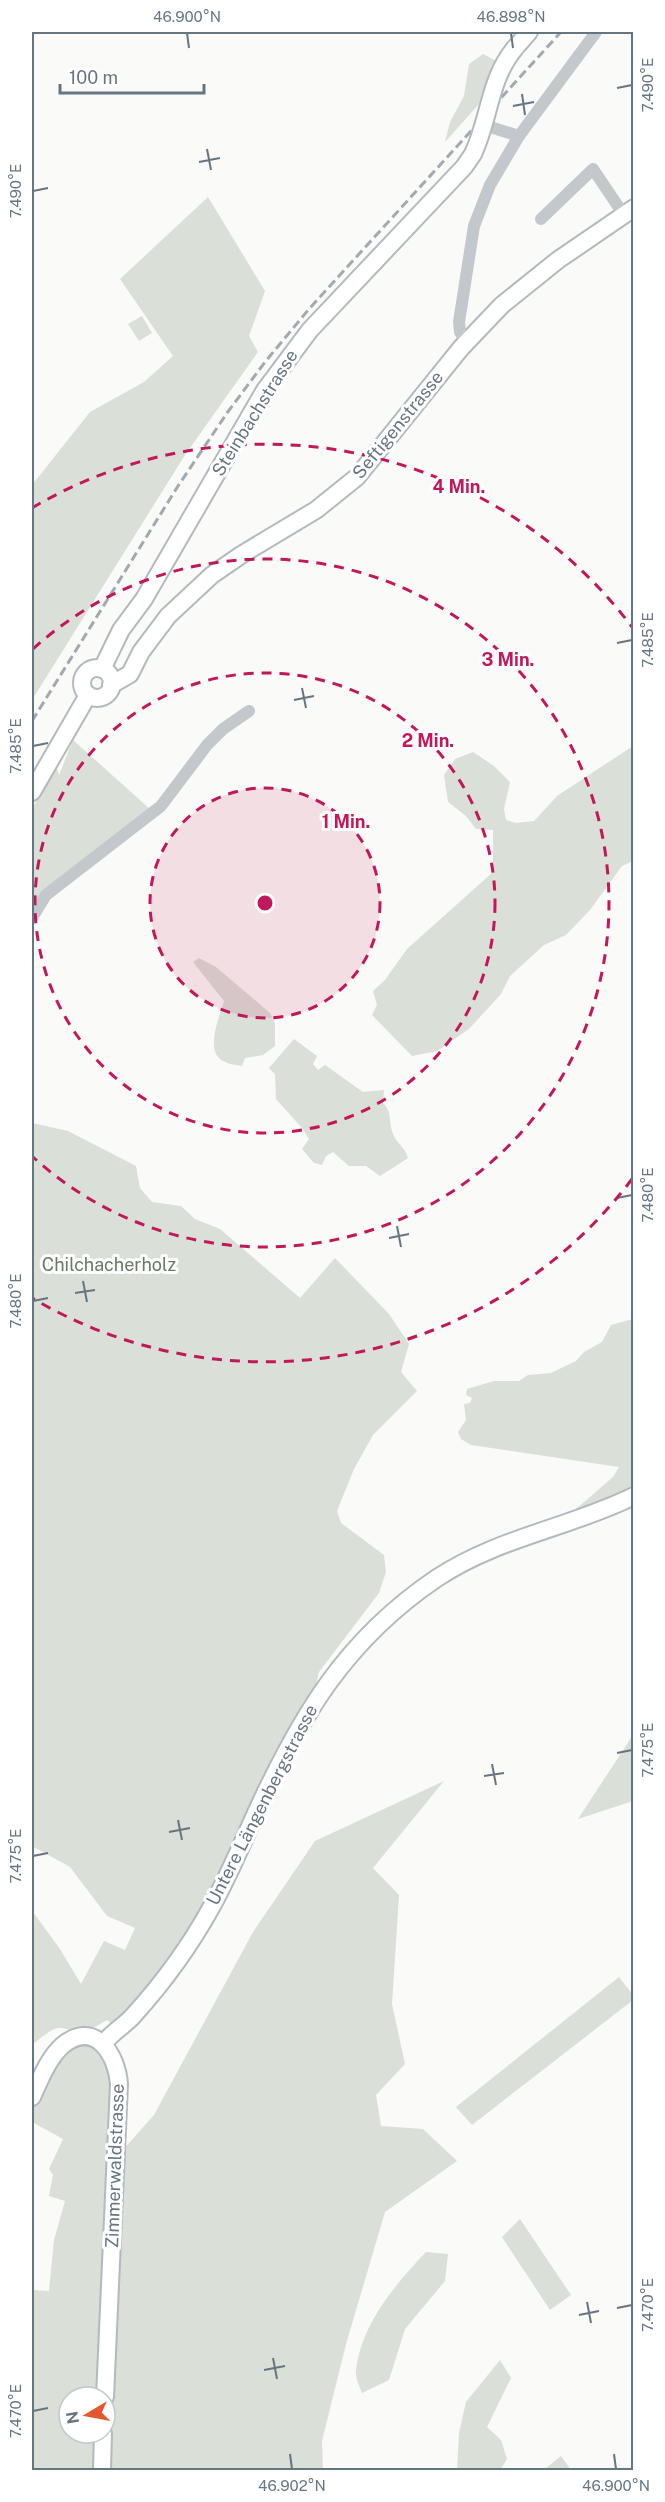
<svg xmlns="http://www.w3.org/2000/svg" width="665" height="2502" font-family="'Public Sans',sans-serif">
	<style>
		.green { fill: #dadfd7 }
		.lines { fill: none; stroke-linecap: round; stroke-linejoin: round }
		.secondary-casing { stroke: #b3babf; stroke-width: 20 }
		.street { stroke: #c3c8cc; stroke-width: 12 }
		.secondary { stroke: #fff; stroke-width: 16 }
		.rail { stroke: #a2aab0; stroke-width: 3; stroke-dasharray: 9 4.5; stroke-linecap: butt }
		.secondary-bridge-casing { stroke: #b3babf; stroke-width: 20; stroke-linecap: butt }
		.secondary-bridge { stroke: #fff; stroke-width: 16 }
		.ticks { fill: none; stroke: #657683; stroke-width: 2 }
		.ring { fill: none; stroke: #c2185b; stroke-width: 3; stroke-dasharray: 10 8 }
		.labels { text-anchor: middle; stroke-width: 6; stroke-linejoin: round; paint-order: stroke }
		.street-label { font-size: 18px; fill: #657683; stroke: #fff }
		.park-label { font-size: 18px; fill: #687a64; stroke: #fff }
		.centre { fill: #c2185b; stroke: #fff; stroke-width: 3 }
		.ring-label { font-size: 18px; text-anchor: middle; font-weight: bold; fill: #c2185b; stroke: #fff; stroke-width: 6; stroke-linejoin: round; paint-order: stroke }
		.neatline { fill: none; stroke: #657683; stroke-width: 2 }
		.ticks-label { font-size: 15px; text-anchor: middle; fill: #657683 }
	</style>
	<rect width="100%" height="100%" fill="#fafaf8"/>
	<!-- green -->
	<g class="green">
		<polygon points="483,54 496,61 479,104 445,142 450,122 464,96 469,64"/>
		<polygon points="208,197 265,291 249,336 258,352 185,455 32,700 32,485 90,412 144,382 173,356 120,279"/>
		<polygon points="142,316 152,333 139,341 128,324"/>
		<polygon points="73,740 151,810 37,899 32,907 32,809 56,765 59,775"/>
		<polygon points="633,746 633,861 622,866 590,910 566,935 544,945 510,976 501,994 469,1029 437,1051 412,1056 372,1015 377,1005 373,991 385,980 407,949 493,872 493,830 476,829 466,816 448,802 444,775 455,759 473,752 494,766 510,782 504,809 506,820 516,823 534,821 557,796"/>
		<path d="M199,958L216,967L270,1013L275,1023V1046L263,1055L245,1058L242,1066C236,1065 228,1064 223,1061C204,1051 220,1016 224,1001L193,962Z"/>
		<path d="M294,1039L317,1056L313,1064L318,1070L325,1065L363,1092L384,1090L383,1103C393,1113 388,1121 393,1134C397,1144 405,1147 408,1158L380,1176L366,1166H349L333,1152L326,1156L322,1165L314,1163L302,1149L309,1139L302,1128L276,1099L275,1074L269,1068Z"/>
		<path d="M32,1123L68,1131L136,1166L140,1188L152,1202L181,1206L195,1219L220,1229L300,1298L335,1258L389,1314L409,1344L401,1372L417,1391L373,1435L354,1469L337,1511L341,1523L384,1555L386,1572L379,1593L319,1672L315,1690L295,1717L218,1879L175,1953L127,2015L112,2024L107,2020L90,2030C54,2033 66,2017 32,2045L33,1912L60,1949L81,1984L104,1941L125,1950L135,1928L107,1916L70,1867L32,1846Z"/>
		<polygon points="633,1319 633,1487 578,1513 576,1509 613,1477 619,1467 471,1445 461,1439 458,1432 466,1420 464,1404 470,1403 472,1398 466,1395 467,1389 494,1381 519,1381 528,1375 551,1373 576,1361 584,1352 602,1342 611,1325"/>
		<polygon points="633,1735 633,1801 578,1819"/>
		<path d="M444,1781L373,1868L399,1895L392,2004L405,2064L376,2095L381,2126L423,2129L457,2161L385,2212L346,2344L322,2441L323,2470H32V2290L49,2291L54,2240L65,2201L49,2196L53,2175L49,2169L63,2139L32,2122C32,2118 31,2112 32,2108C36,2088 66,2039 91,2045C101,2048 106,2060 112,2068L99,2397H69V2433H98L108,2451L111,2335L121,2152L154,2115L253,1932L315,1841Z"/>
		<polygon points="619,1977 633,1995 633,2000 472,2125 456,2107"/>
		<polygon points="520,2219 571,2295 550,2310 502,2237"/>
		<path d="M426,2252L448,2254L445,2281L405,2329L389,2380L362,2393C360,2387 355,2378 356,2371C361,2324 395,2285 426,2252Z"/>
		<polygon points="500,2360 511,2378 487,2427 501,2440 507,2459 500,2470 457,2470 459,2433 466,2402"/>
		<polygon points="561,2456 571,2470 535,2470 546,2468"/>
	</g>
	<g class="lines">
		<defs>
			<g id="secondary">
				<polyline points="515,48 529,32"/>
				<circle cx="97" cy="683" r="15"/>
				<polyline points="102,669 121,630 144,599 265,390 310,330 464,167 473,154"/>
				<polyline points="111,685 130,674 141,652 168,616 212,575 241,555 316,510 357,477 461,348 502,305 558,260 634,208"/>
				<polyline points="32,792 88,695"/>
				<path d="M103,2044C111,2033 124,2026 133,2016C163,1983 190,1946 212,1906C228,1877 241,1846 255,1815C300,1717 345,1640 437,1578C499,1537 569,1528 634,1496"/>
				<path d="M32,2097C40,2080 48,2058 63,2045C95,2019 117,2055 119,2084L105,2397"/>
				<polyline points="102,2470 103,2433"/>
			</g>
		</defs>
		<!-- secondary casing -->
		<use href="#secondary" class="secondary-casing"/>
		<!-- street -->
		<g class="street">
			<polyline points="484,125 519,136 596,32"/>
			<polyline points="541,219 593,169 624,215"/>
			<polyline points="467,341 460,332 459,322 474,226 490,185 519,136"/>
			<polyline points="32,918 46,895 161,806 207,745 223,729 249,711"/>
		</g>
		<!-- secondary -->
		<use href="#secondary" class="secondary"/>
		<!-- rail -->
		<polyline class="rail" points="32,721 178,486 227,413 265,362 309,309 561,32"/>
		<defs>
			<path id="secondary-bridge" d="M473,154C490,118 489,79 515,48"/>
		</defs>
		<!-- secondary-bridge casing -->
		<use href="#secondary-bridge" class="secondary-bridge-casing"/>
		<!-- secondary-bridge -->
		<use href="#secondary-bridge" class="secondary-bridge"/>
	</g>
	<!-- ticks -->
	<path class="ticks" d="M187,33L189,48M511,33L513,48M617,88L632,85M522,94L525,115M513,106L534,102M207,149L211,170M199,162L220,158M33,191L48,188M617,643L632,640M302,688L306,708M294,700L314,696M33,746L48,743M617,1198L632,1195M397,1226L401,1247M389,1238L409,1234M83,1281L87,1302M75,1293L95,1290M33,1301L48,1298M617,1753L632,1750M492,1764L496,1785M484,1776L504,1773M178,1820L182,1840M169,1832L190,1828M33,1856L48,1853M587,2302L591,2323M617,2308L632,2305M579,2315L599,2311M273,2358L277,2379M264,2370L285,2366M33,2411L48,2408M290,2454L292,2469M614,2454L616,2469"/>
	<!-- distance rings -->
	<circle cx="265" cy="903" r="115" fill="#c2185b" fill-opacity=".12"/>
	<g class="ring">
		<circle cx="265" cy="903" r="115"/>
		<circle cx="265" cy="903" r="230"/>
		<path d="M33 649A344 344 0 1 1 33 1157"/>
		<path d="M632 1179A459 459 0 0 1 32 1298M32 508A459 459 0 0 1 632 627"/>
	</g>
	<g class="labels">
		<!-- street labels -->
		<g class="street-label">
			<text transform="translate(255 413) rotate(-58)" y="6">Steinbachstrasse</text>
			<text transform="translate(398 425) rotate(-51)" y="6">Seftigenstrasse</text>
			<text transform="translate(262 1805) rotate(-63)" y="6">Untere Längenbergstrasse</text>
			<text transform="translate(115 2166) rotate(-88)" y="6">Zimmerwaldstrasse</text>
		</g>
		<!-- park labels -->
		<g class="park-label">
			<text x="109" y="1271">Chilchacherholz</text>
		</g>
	</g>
	<circle cx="265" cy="903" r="9" class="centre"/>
	<g class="ring-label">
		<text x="459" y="493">4 Min.</text>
		<text x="508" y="666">3 Min.</text>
		<text x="428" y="747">2 Min.</text>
		<text x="346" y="828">1 Min.</text>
	</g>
	<!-- border -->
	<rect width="665" height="2502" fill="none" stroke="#ffffff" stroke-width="66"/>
	<!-- north arrow -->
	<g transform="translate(87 2415) rotate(260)"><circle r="28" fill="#ffffff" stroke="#c1c8cd" stroke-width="1.5"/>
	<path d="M0-4.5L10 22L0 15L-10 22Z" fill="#e4572e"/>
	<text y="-9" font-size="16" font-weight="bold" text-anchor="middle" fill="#657683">N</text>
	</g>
	<!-- scale -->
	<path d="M60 84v9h144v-9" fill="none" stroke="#657683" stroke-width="3"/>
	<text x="69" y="84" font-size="18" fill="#657683" stroke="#ffffff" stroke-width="4.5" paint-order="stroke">100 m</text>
	<rect x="33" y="33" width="599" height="2436" class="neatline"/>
	<g class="ticks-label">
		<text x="187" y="22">46.900°N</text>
		<text x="511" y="22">46.898°N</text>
		<text transform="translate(648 85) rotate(-90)" y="5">7.490°E</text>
		<text transform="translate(16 191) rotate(-90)" y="5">7.490°E</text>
		<text transform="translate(648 640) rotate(-90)" y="5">7.485°E</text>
		<text transform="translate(16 746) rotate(-90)" y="5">7.485°E</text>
		<text transform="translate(648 1195) rotate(-90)" y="5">7.480°E</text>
		<text transform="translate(16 1301) rotate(-90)" y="5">7.480°E</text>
		<text transform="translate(648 1750) rotate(-90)" y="5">7.475°E</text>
		<text transform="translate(16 1856) rotate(-90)" y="5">7.475°E</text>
		<text transform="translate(648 2305) rotate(-90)" y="5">7.470°E</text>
		<text transform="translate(16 2411) rotate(-90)" y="5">7.470°E</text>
		<text x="292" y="2491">46.902°N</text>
		<text x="616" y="2491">46.900°N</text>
	</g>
</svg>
